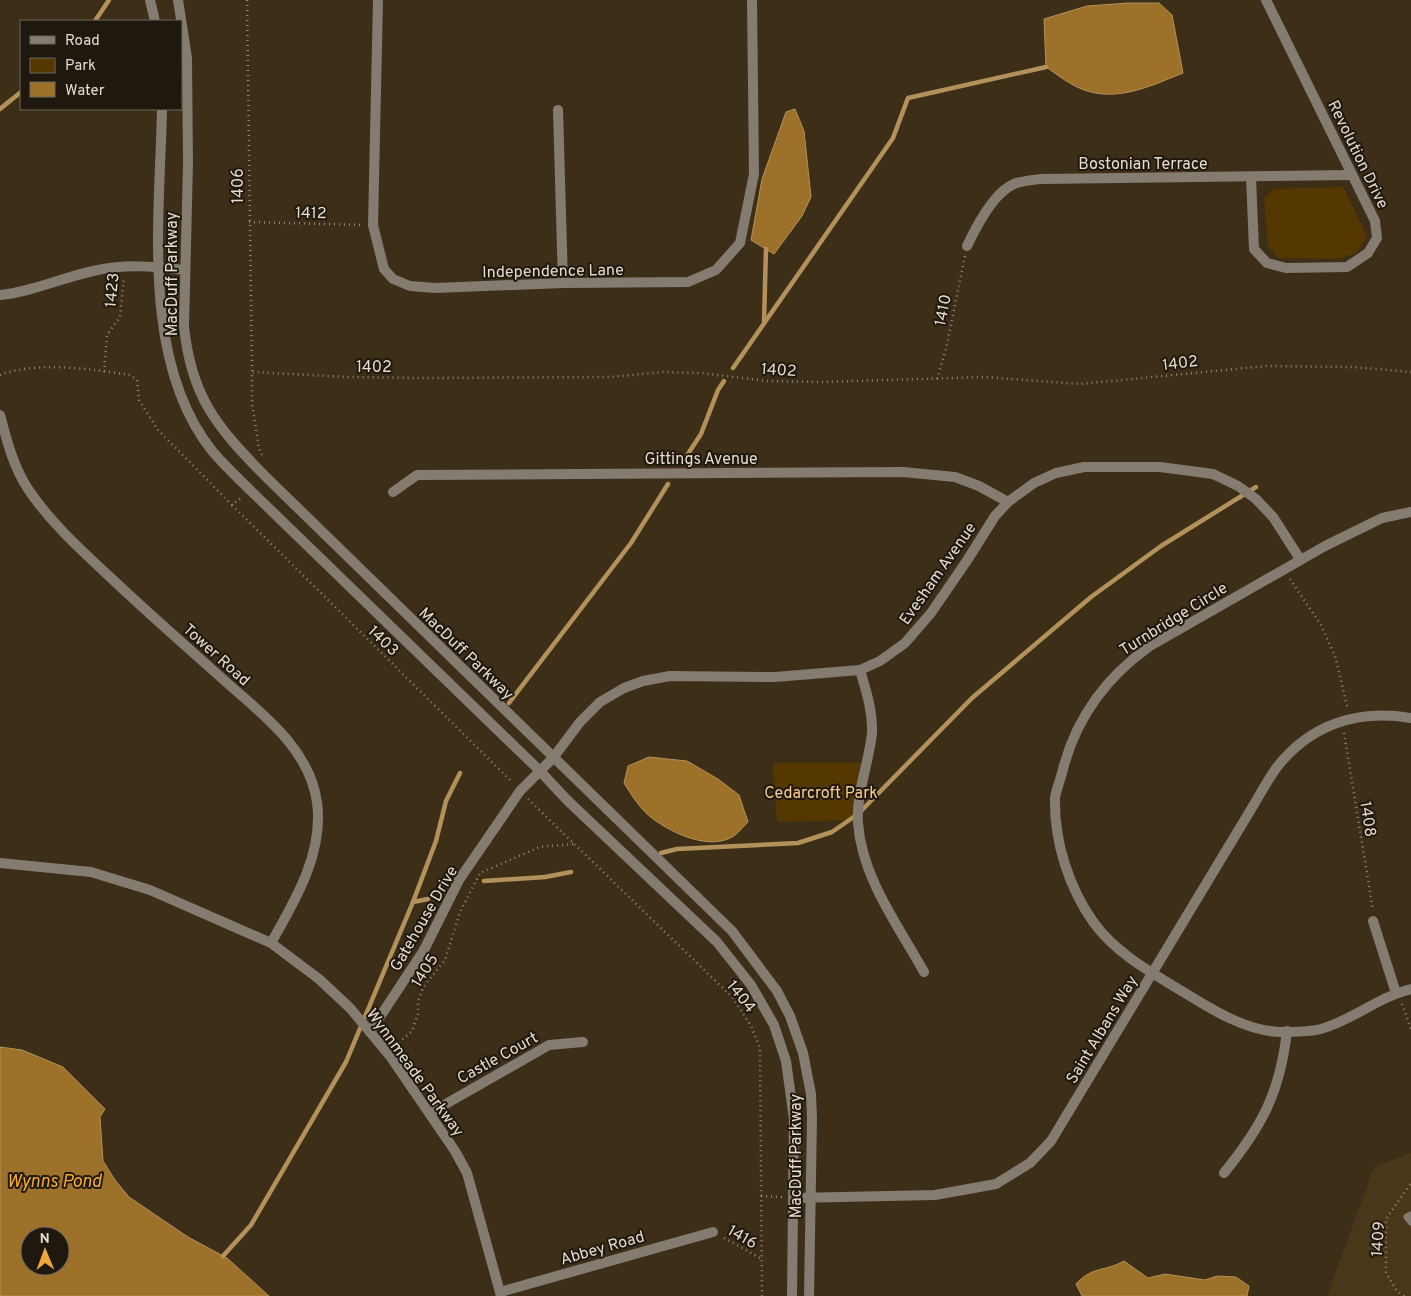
<svg xmlns="http://www.w3.org/2000/svg" width="1411" height="1296" font-family="Overpass,sans-serif">
	<style>
		.built { fill: #4a3619 }
		.green { fill: #553700 }
		.water { fill: #9d7129; stroke: #b3915a; fill-rule: evenodd }
		.lines { fill: none; stroke-linecap: round; stroke-linejoin: round }
		.stream { stroke: #b3915a; stroke-width: 4.5 }
		.path { stroke: #958877; stroke-width: 2.5; stroke-dasharray: 1 4; stroke-linecap: butt }
		.service { stroke: #847c71; stroke-width: 7 }
		.minor { stroke: #847c71; stroke-width: 10 }
		.tertiary { stroke: #847c71; stroke-width: 10 }
		.labels { text-anchor: middle; stroke-width: 4; stroke-linejoin: round; paint-order: stroke }
		.street-label { font-size: 16px; fill: #e5dbce; stroke: #1f180e }
		.park-label { font-size: 16px; fill: #f9cd8d; stroke: #1f180e }
		.water-label { font-size: 18px; font-style: italic; fill: #f8ae29; stroke: #1f180e }
	</style>
	<rect width="100%" height="100%" fill="#3d2e18"/>
	<!-- built -->
	<polygon class="built" points="1411,1153 1411,1296 1327,1296 1374,1167"/>
	<!-- green -->
	<g class="green">
		<polygon points="1343,187 1367,236 1355,254 1337,259 1278,258 1268,245 1264,198 1274,189"/>
		<polygon points="773,763 862,763 853,820 777,822"/>
	</g>
	<!-- water -->
	<g class="water">
		<path d="M1128,3H1159L1172,15L1183,73C1148,87 1112,105 1075,86C1065,81 1055,73 1046,67L1044,19L1087,6Z"/>
		<polygon points="795,109 804,131 811,197 802,216 774,254 751,240 762,179 786,112"/>
		<path d="M649,757L687,761L718,779L739,795L748,822C744,826 739,832 734,836C710,851 674,834 653,819C641,810 632,796 624,783L628,766Z"/>
		<path d="M0,1047L22,1050L63,1067L105,1109L100,1117L103,1161L115,1180L129,1197L188,1237L227,1258L269,1296H0ZM30,1236H60V1266H30Z"/>
		<path d="M1124,1261L1148,1278L1165,1274L1205,1280L1217,1276L1236,1277L1249,1286L1247,1296H1082L1076,1284C1092,1266 1104,1272 1124,1261Z"/>
	</g>
	<g class="lines">
		<!-- stream -->
		<g class="stream">
			<polyline points="95,21 109,0"/>
			<polyline points="0,109 21,92"/>
			<polyline points="764,322 766,249"/>
			<polyline points="733,368 893,138 908,98 1046,67"/>
			<polyline points="682,463 701,434 718,390 724,381"/>
			<polyline points="509,703 631,543 668,484"/>
			<polyline points="661,853 677,849 798,843 832,832 858,814 972,698 1091,597 1161,546 1256,487"/>
			<polyline points="484,881 545,877 571,872"/>
			<polyline points="413,902 428,899"/>
			<polyline points="223,1256 251,1225 346,1062 413,902 436,841 446,801 460,773"/>
		</g>
		<!-- path -->
		<g class="path">
			<polyline points="247,0 252,371"/>
			<polyline points="249,222 362,225"/>
			<polyline points="104,372 107,335 120,317 124,278"/>
			<path d="M0,375C36,361 93,369 130,375L137,380L139,400L158,430L232,505L241,498"/>
			<polyline points="937,379 946,349 965,256"/>
			<polyline points="262,455 259,449 252,403 252,372 349,377 422,378 611,377 663,372 701,373 767,381 822,382 985,377 1080,384 1266,366 1353,367 1411,372"/>
			<polyline points="232,505 512,782"/>
			<polyline points="1290,579 1321,625 1335,656 1348,710"/>
			<polyline points="1344,733 1373,910"/>
			<polyline points="528,799 733,998 751,1026 760,1048 762,1296"/>
			<polyline points="1402,1004 1411,1029"/>
			<polyline points="395,1046 412,1031 418,1014 418,1001 424,986 445,960 460,912 480,873 540,847 574,844"/>
			<polyline points="761,1196 782,1197"/>
			<polyline points="724,1238 762,1259"/>
			<polyline points="1404,1296 1397,1291 1386,1273 1386,1219 1411,1183"/>
		</g>
		<!-- service -->
		<polyline class="service" points="1411,1215 1407,1217 1411,1222"/>
		<!-- minor -->
		<g class="minor">
			<polyline points="378,0 373,225 384,269 393,279 410,286 435,288 563,283 688,282 716,270 740,243 754,174 752,0"/>
			<polyline points="558,110 563,283"/>
			<polyline points="1251,177 1254,249 1267,263 1286,268 1347,267 1368,253 1377,238 1375,221 1266,0"/>
			<path d="M967,246C976,227 994,192 1014,184C1022,181 1032,180 1041,179L1352,175"/>
			<path d="M0,295C32,292 61,278 93,271C123,264 153,266 184,270"/>
			<path d="M0,415C7,441 13,466 28,489C50,522 81,550 110,577C148,613 187,647 225,681C263,715 309,748 317,802C324,853 295,901 271,943"/>
			<polyline points="393,492 417,475 903,472 955,477 979,486 1008,502"/>
			<path d="M1411,512L1382,518L1325,546L1150,646C1105,678 1075,719 1062,773C1060,781 1056,790 1055,798C1054,842 1069,888 1094,923C1116,953 1149,971 1180,990C1209,1008 1245,1031 1280,1032C1292,1032 1309,1032 1321,1029C1353,1020 1378,997 1411,989"/>
			<path d="M860,670C866,691 873,711 872,733C869,763 856,793 858,823C862,878 898,925 924,972"/>
			<polyline points="0,863 91,872 150,890 271,943 319,979 350,1008 390,1056 455,1151 467,1173 501,1296"/>
			<polyline points="1373,921 1396,993"/>
			<polyline points="370,1032 424,950 459,880 520,791 553,758 580,722 600,702 624,688 643,681 670,676 775,677 860,670 880,661 905,643 931,613 968,559 995,516 1008,502 1034,483 1056,473 1084,467 1160,467 1213,474 1238,486 1256,499 1273,517 1300,559"/>
			<polyline points="430,1113 549,1045 583,1042"/>
			<path d="M1224,1173C1262,1126 1280,1093 1287,1031"/>
			<path d="M794,1198L935,1195L996,1184L1030,1163L1051,1141L1247,816C1257,800 1266,782 1277,767C1311,724 1358,709 1411,718"/>
			<polyline points="500,1292 713,1232"/>
		</g>
		<!-- tertiary -->
		<g class="tertiary">
			<polyline points="150,0 155,21"/>
			<path d="M178,0L187,58L188,163L184,326C191,397 217,427 265,476L732,931L777,991L790,1016L803,1053L811,1094L812,1118L809,1296"/>
			<path d="M162,109C160,217 140,362 213,452C225,466 238,478 250,490L540,771L567,800L717,942L751,985L774,1025L786,1061L794,1119L792,1296"/>
		</g>
	</g>
	<g class="labels">
		<!-- street labels -->
		<g class="street-label">
			<text transform="translate(1359 154) rotate(64)" y="6">Revolution Drive</text>
			<text x="1143" y="169">Bostonian Terrace</text>
			<text transform="translate(237 186) rotate(-90)" y="6">1406</text>
			<text transform="translate(311 212) rotate(1)" y="6">1412</text>
			<text transform="translate(553 270) rotate(-1)" y="6">Independence Lane</text>
			<text transform="translate(171 274) rotate(-90)" y="6">MacDuff Parkway</text>
			<text transform="translate(111 290) rotate(-85)" y="6">1423</text>
			<text transform="translate(942 310) rotate(-79)" y="6">1410</text>
			<text transform="translate(1180 362) rotate(-7)" y="6">1402</text>
			<text x="374" y="372">1402</text>
			<text transform="translate(779 369) rotate(4)" y="6">1402</text>
			<text x="701" y="464">Gittings Avenue</text>
			<text transform="translate(937 573) rotate(-55)" y="6">Evesham Avenue</text>
			<text transform="translate(1173 618) rotate(-32)" y="6">Turnbridge Circle</text>
			<text transform="translate(384 640) rotate(44)" y="6">1403</text>
			<text transform="translate(467 653) rotate(44)" y="6">MacDuff Parkway</text>
			<text transform="translate(217 654) rotate(42)" y="6">Tower Road</text>
			<text transform="translate(1369 819) rotate(81)" y="6">1408</text>
			<text transform="translate(423 918) rotate(-60)" y="6">Gatehouse Drive</text>
			<text transform="translate(424 970) rotate(-58)" y="6">1405</text>
			<text transform="translate(742 996) rotate(51)" y="6">1404</text>
			<text transform="translate(1101 1029) rotate(-59)" y="6">Saint Albans Way</text>
			<text transform="translate(497 1057) rotate(-29)" y="6">Castle Court</text>
			<text transform="translate(416 1072) rotate(54)" y="6">Wynnmeade Parkway</text>
			<text transform="translate(795 1156) rotate(-90)" y="6">MacDuff Parkway</text>
			<text transform="translate(743 1236) rotate(30)" y="6">1416</text>
			<text transform="translate(1377 1239) rotate(-86)" y="6">1409</text>
			<text transform="translate(602 1247) rotate(-16)" y="6">Abbey Road</text>
		</g>
		<!-- park labels -->
		<g class="park-label">
			<text x="821" y="798">Cedarcroft Park</text>
		</g>
		<!-- water labels -->
		<g class="water-label">
			<text x="54" y="1187">Wynns Pond</text>
		</g>
	</g>
	<!-- legend -->
	<rect x="20" y="20" width="162" height="90" fill="#1f180e" stroke="#6e665b"/>
	<rect x="30" y="36" width="25" height="8" fill="#847c71" stroke="#6e665b"/>
	<text x="65" y="45" font-size="15" fill="#e5dbce">Road</text>
	<rect x="30" y="58" width="25" height="15" fill="#553700" stroke="#6e665b"/>
	<text x="65" y="70" font-size="15" fill="#e5dbce">Park</text>
	<rect x="30" y="82" width="25" height="15" fill="#9d7129" stroke="#6e665b"/>
	<text x="65" y="95" font-size="15" fill="#e5dbce">Water</text>
	<!-- north arrow -->
	<g transform="translate(45 1251) rotate(359)"><circle r="24" fill="#1f180e" stroke="#6e665b"/>
	<path d="M0-4L9 19L0 12L-9 19Z" fill="#eca93a"/>
	<text y="-8" font-size="14" font-weight="bold" text-anchor="middle" fill="#e5dbce">N</text>
	</g>
</svg>
